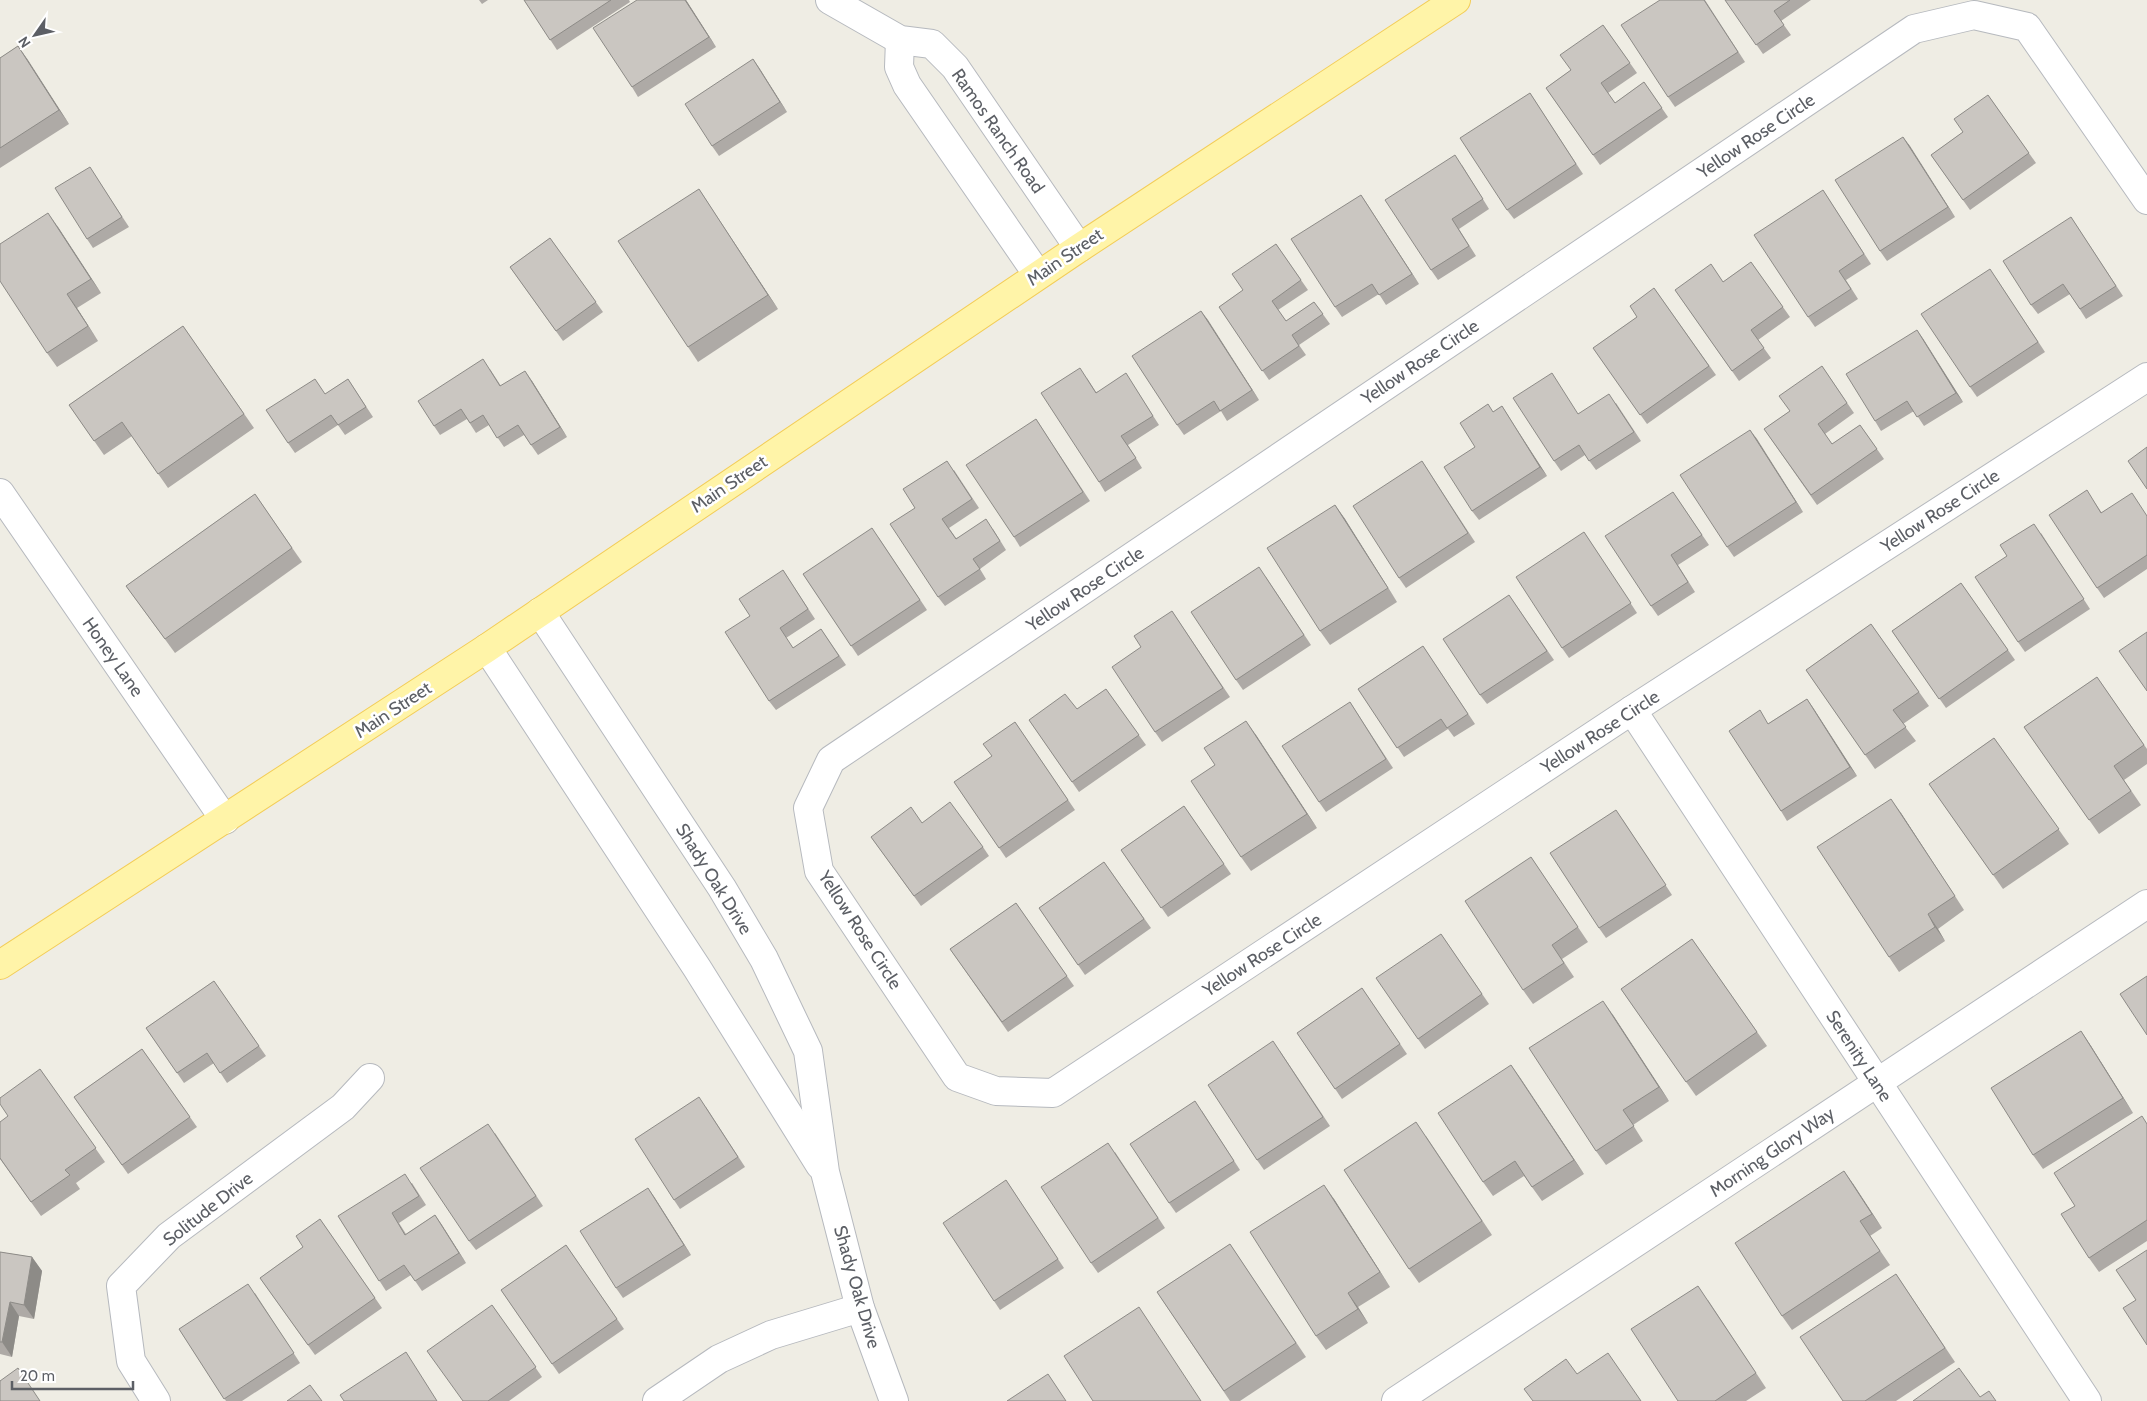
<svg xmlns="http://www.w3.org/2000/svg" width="2147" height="1401" font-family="Cabin,sans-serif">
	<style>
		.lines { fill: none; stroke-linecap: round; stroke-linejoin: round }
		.minor-casing { stroke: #b6b9be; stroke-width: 30 }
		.primary-casing { stroke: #f3cd58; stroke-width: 30 }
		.minor { stroke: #fff; stroke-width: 28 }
		.primary { stroke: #fff4a8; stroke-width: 28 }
		.wall { fill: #aeaaa6 }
		.shaded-wall { fill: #8d8b87 }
		.building { fill: #cac6c1; stroke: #8d8b87 }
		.labels { text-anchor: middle; stroke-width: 5; stroke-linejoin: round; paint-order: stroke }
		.street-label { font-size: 18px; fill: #5c5f65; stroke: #fff }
	</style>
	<rect width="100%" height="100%" fill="#efede4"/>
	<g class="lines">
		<defs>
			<g id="minor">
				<polyline points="830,0 900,40 932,44 955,67 1079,248"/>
				<polyline points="900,40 899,67 907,85 1038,275"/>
				<polyline points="2147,200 2027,27 1974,15 1914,29 831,760 808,808 819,871 957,1077 996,1091 1053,1093 1632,710 2147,377"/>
				<polyline points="0,493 225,820"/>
				<polyline points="540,612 722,888 764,959 808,1051 825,1172 860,1308 894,1401"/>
				<polyline points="487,648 697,968 820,1165"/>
				<polyline points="1632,710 2087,1401"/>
				<polyline points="156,1401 131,1361 121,1286 169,1236 343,1107 370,1078"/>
				<polyline points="657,1401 719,1359 771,1335 860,1308"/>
				<polyline points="1396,1401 2147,904"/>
			</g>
			<polyline id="primary" points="0,965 487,648 1079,248 1456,0"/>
		</defs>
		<!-- minor casing -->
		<use href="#minor" class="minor-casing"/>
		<!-- primary casing -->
		<use href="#primary" class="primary-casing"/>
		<!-- minor -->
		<use href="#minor" class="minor"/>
		<!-- primary -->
		<use href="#primary" class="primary"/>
	</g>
	<!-- wall -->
	<g class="wall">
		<polygon points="479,0 488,0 482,4"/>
		<polygon points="524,0 629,0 630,2 557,50"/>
		<polygon points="686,0 716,47 638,97 632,87"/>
		<polygon points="1660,0 1705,0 1745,62 1675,107 1668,97"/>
		<polygon points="1725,0 1811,0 1781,21 1791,35 1763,54"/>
		<polygon points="1603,25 1637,73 1608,93 1615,103 1644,82 1668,117 1600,165 1546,88 1571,70"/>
		<polygon points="18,46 69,124 0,168 0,58"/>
		<polygon points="753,59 787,112 719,156 712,146"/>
		<polygon points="1530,93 1583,174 1514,219 1507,210"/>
		<polygon points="1988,95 2036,163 1970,210 1931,155 1963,132"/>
		<polygon points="1903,137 1955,217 1887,261 1880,251"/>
		<polygon points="1462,165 1489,209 1459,229 1476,256 1438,280 1431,270"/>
		<polygon points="96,177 129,227 93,248 87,239"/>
		<polygon points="699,189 778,309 698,362 688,347"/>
		<polygon points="1823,190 1871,264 1846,280 1858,299 1815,327 1808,317"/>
		<polygon points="1361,195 1419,284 1386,305 1379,294 1342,317 1335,307"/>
		<polygon points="2071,217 2123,296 2086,319 2070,294 2038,314 2031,305"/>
		<polygon points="58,227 101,293 77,308 98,341 57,367 47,353"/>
		<polygon points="550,238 603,312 563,341 510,267"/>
		<polygon points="1276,244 1308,290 1278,310 1286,321 1314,302 1330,324 1299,345 1306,355 1269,380 1219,307 1243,290"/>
		<polygon points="1751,262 1790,317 1758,340 1771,358 1739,381 1675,290 1723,282"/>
		<polygon points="1996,278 2045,352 1977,397 1970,387"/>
		<polygon points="1654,288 1716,375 1647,424 1593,348 1637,317"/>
		<polygon points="1201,311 1259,400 1227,421 1221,411 1184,435 1177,425"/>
		<polygon points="183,326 254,428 168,488 132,436 104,455 69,405"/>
		<polygon points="1917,330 1963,402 1924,426 1914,411 1881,431 1875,421"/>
		<polygon points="1822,366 1854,413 1825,434 1832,444 1860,425 1884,459 1817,505 1764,429 1790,411"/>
		<polygon points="490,369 501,386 532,381 567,437 538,455 524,435 504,447 489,425 476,433 467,419 440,435 434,426"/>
		<polygon points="1087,378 1096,392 1132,383 1159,425 1128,445 1142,468 1105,492 1099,482"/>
		<polygon points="348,379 373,417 345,435 338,425 295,453 288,443 325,394"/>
		<polygon points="1616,403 1641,441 1596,470 1585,455 1561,471 1554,461 1579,413"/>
		<polygon points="1502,406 1547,476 1479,520 1472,511 1475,447 1493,412"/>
		<polygon points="1036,419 1090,501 1020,547 1014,537"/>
		<polygon points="1750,430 1803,512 1734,557 1727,547"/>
		<polygon points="1422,461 1475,542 1406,588 1399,578"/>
		<polygon points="954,470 979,508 949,528 956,538 993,529 1006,550 980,569 986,579 945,606 938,597 915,508"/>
		<polygon points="1673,492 1709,545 1678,565 1695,592 1658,616 1651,606"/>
		<polygon points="255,494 302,562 175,653 126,586"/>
		<polygon points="2093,500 2102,513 2147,515 2147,569 2104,598 2097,588"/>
		<polygon points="1335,505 1345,519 1397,602 1330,645 1320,631"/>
		<polygon points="1584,532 1637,613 1569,658 1562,648"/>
		<polygon points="2041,533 2090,609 2025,652 2018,642"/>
		<polygon points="879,538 927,610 858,656 803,574"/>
		<polygon points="783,570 815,619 786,638 793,648 821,629 846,665 776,710 769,701"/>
		<polygon points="1266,577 1311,645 1243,690 1236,680"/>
		<polygon points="1961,583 2015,660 1946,708 1892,631"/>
		<polygon points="1509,595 1554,660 1487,704 1480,695"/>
		<polygon points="1172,611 1230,697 1162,742 1155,732 1141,647"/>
		<polygon points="1871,624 1929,706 1903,724 1916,741 1875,769 1806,670"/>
		<polygon points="1423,646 1475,724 1454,737 1448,729 1404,757 1358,689"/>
		<polygon points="2097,677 2147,749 2147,764 2124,780 2141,805 2099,834 2024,727"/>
		<polygon points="1106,689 1146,745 1079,792 1029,720 1077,709"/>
		<polygon points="1807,699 1857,776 1787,821 1781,811 1769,723"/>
		<polygon points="1350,702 1393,768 1326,812 1319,802"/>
		<polygon points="1015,722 1075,810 1006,858 954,782 992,757"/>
		<polygon points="1256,735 1317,828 1251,871 1241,857 1215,765"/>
		<polygon points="1994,738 2069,844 2003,889 1929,784"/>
		<polygon points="1184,806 1231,874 1168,917 1121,850"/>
		<polygon points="1901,813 1964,910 1938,929 1945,941 1899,972 1889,957"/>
		<polygon points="1623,820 1672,895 1606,938 1599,928"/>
		<polygon points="922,823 983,847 989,856 921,906 871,837"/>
		<polygon points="1531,857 1588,942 1562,959 1574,977 1533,1004 1523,990"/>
		<polygon points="1104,862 1151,928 1085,975 1039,908"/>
		<polygon points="1016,903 1074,986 1008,1032 950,949"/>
		<polygon points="1441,934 1489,1004 1425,1049 1418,1039"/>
		<polygon points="1692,939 1767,1046 1696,1096 1621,989"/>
		<polygon points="214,981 266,1056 227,1083 214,1063 184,1083 146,1028"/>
		<polygon points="1362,988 1407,1054 1342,1099 1297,1033"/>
		<polygon points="1613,1015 1669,1101 1633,1125 1643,1141 1606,1165 1596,1151"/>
		<polygon points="2081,1031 2091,1046 2133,1113 2043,1169 2033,1155"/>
		<polygon points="142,1049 197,1127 128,1174 74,1097"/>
		<polygon points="1280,1051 1330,1126 1264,1170 1257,1160"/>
		<polygon points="1511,1065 1584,1174 1542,1201 1524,1176 1493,1196 1483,1182"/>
		<polygon points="40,1069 105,1162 76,1183 80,1189 41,1216 0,1159 8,1116"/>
		<polygon points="706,1107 745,1167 680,1209 674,1200"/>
		<polygon points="1202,1111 1240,1170 1176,1213 1169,1203"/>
		<polygon points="2147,1123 2147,1241 2099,1272 2089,1258 2075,1206"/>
		<polygon points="495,1133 543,1206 476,1250 469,1241"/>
		<polygon points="1426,1136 1492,1235 1419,1283 1409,1269"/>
		<polygon points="1115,1152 1165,1228 1098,1273 1091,1263"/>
		<polygon points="1844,1171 1882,1228 1870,1236 1890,1265 1792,1330 1782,1316"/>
		<polygon points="1006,1180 1064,1268 1000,1310 994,1301"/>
		<polygon points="412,1183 426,1205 399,1223 406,1234 435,1215 466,1263 422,1291 411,1275 386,1291 338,1216"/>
		<polygon points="648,1188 691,1255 623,1298 616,1288"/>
		<polygon points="1334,1199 1390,1287 1358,1307 1368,1323 1326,1350 1316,1336"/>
		<polygon points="320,1219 382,1308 315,1355 260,1278 303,1247"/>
		<polygon points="1230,1244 1306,1357 1240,1401 1230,1401 1157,1292"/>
		<polygon points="566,1245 624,1329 559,1374 501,1290"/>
		<polygon points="0,1252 32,1257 42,1271 34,1319 19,1316 12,1357 0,1354"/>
		<polygon points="1896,1274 1955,1362 1896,1401 1843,1401"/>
		<polygon points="255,1293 300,1363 242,1401 226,1401 179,1329"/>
		<polygon points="1708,1300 1766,1388 1746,1401 1678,1401"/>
		<polygon points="492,1305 542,1377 509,1401 463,1401"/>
	</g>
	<!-- shaded-wall -->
	<g class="shaded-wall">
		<polygon points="685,0 686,0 716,47 709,37"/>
		<polygon points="18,46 28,60 69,124 59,110"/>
		<polygon points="753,59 760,69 787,112 780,102"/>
		<polygon points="1903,137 1910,146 1955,217 1948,207"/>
		<polygon points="699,189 708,203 778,309 768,295"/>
		<polygon points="1361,195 1367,204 1419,284 1412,274"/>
		<polygon points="48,213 58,227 101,293 91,279"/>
		<polygon points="67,294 77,308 98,341 88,326"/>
		<polygon points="1201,311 1208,320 1259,400 1252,390"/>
		<polygon points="1917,330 1924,340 1963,402 1956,393"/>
		<polygon points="525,371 532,381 567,437 560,427"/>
		<polygon points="1502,406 1508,416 1547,476 1540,467"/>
		<polygon points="1750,430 1757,439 1803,512 1796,502"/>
		<polygon points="1335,505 1345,519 1397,602 1388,588"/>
		<polygon points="1807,699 1814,709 1857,776 1850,767"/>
		<polygon points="1246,721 1256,735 1317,828 1307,814"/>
		<polygon points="1891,799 1901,813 1964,910 1955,896"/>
		<polygon points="1928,914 1938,929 1945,941 1935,927"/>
		<polygon points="1603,1001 1613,1015 1669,1101 1659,1087"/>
		<polygon points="2081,1031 2091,1046 2133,1113 2123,1098"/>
		<polygon points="1511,1065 1521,1079 1584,1174 1574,1160"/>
		<polygon points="1844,1171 1854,1185 1882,1228 1872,1214"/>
		<polygon points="1324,1185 1334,1199 1390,1287 1380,1272"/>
		<polygon points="648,1188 655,1198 691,1255 684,1245"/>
		<polygon points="435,1215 442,1225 466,1263 459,1253"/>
		<polygon points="32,1257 42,1271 34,1319 24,1305"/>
		<polygon points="1348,1293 1358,1307 1368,1323 1358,1309"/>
		<polygon points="10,1302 19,1316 12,1357 2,1342"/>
	</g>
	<!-- building -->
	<g class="building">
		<polygon points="524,0 611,0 550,40"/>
		<polygon points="637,0 685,0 709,37 632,87 593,28"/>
		<polygon points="1660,0 1704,0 1738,52 1668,97 1621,25"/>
		<polygon points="1725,0 1790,0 1774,11 1784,25 1756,45"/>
		<polygon points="1603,25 1630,63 1601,83 1615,103 1644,82 1662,108 1593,155 1546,88 1571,70 1560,55"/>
		<polygon points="18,46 59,110 0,148 0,58"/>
		<polygon points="753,59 780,102 712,146 685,104"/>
		<polygon points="1530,93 1576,164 1507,210 1460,138"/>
		<polygon points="1988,95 2029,153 1963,200 1931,155 1963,132 1954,119"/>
		<polygon points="1903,137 1948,207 1880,251 1835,180"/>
		<polygon points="1455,155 1483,199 1452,219 1469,246 1431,270 1385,200"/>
		<polygon points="90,167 122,217 87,239 55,188"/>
		<polygon points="699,189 768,295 688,347 618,241"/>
		<polygon points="1823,190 1864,254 1839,271 1851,289 1808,317 1754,235"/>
		<polygon points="1361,195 1412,274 1379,295 1372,284 1335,307 1291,239"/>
		<polygon points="48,213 91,279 67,294 88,326 47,353 0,281 0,244"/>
		<polygon points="2071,217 2116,286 2080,309 2063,284 2031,305 2003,261"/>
		<polygon points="550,238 596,302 556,331 510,267"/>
		<polygon points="1276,244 1301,280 1272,301 1286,321 1314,302 1323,314 1292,335 1299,346 1262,371 1219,307 1243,290 1232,274"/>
		<polygon points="1751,262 1783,307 1751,330 1764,348 1732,371 1675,290 1711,264 1723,282"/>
		<polygon points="1990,269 2038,342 1970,387 1921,314"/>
		<polygon points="1654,288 1709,366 1640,415 1593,348 1637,317 1630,306"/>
		<polygon points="1201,311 1252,390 1220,411 1214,401 1177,425 1132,356"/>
		<polygon points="183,326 244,414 158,474 122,422 94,441 69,405"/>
		<polygon points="1917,330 1956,393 1917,417 1907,401 1875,421 1846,374"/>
		<polygon points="483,359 500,386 525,371 560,427 531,445 518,425 497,438 483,415 470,423 461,409 434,426 418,401"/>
		<polygon points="1822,366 1847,403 1818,424 1832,444 1860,425 1877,449 1811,495 1764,429 1790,411 1779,396"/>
		<polygon points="1080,368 1096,393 1126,373 1153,416 1121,436 1136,458 1099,482 1041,393"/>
		<polygon points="1552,373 1578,414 1609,394 1634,432 1589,461 1579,445 1554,461 1513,398"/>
		<polygon points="315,379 325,394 348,379 366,407 338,425 331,415 288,443 266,410"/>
		<polygon points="1488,404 1493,412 1502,406 1540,467 1472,511 1444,467 1475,447 1460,423"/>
		<polygon points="1036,419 1083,492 1014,537 966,465"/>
		<polygon points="1750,430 1796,502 1727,547 1680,475"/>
		<polygon points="2147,447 2147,489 2128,461"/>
		<polygon points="947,461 972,499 942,519 956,539 986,519 1000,541 973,559 980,569 938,597 890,524 915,508 903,489"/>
		<polygon points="1422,461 1468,533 1399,578 1353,506"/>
		<polygon points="2087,490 2101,513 2132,493 2147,516 2147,555 2097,588 2049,515"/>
		<polygon points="1673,492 1702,535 1671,555 1688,582 1651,606 1605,536"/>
		<polygon points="255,494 292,548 165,639 126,586"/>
		<polygon points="1335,505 1388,588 1320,631 1267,548"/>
		<polygon points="2034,524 2084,599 2018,642 1975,577 2007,556 2000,545"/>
		<polygon points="872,528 920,600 851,646 803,574"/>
		<polygon points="1584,532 1631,603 1562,648 1516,577"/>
		<polygon points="1259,567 1304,635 1236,680 1191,612"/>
		<polygon points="783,570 808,609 780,628 793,648 821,629 839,656 769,701 725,632 750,616 739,599"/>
		<polygon points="1961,583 2008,650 1939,699 1892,631"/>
		<polygon points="1509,595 1547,651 1480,695 1443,639"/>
		<polygon points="1172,611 1223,688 1155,732 1112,667 1141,647 1134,636"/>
		<polygon points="1871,624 1919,692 1893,710 1906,727 1865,755 1806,670"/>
		<polygon points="2147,632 2147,691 2119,651"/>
		<polygon points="1423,646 1468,714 1447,728 1441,719 1397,748 1358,689"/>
		<polygon points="2097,677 2144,745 2114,766 2131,791 2089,820 2024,727"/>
		<polygon points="1106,689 1139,735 1072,782 1029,720 1065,694 1077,709"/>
		<polygon points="1807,699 1850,767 1781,811 1729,731 1760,710 1768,724"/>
		<polygon points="1350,702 1386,759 1319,802 1282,746"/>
		<polygon points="1246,721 1307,814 1241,857 1191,781 1215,765 1204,748"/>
		<polygon points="1015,722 1068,800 999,848 954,782 992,756 983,744"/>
		<polygon points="1994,738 2059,829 1993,875 1929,784"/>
		<polygon points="1891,799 1955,896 1928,914 1935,927 1889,957 1817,847"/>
		<polygon points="950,802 983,847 914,896 871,837 911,807 922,823"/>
		<polygon points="1184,806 1224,864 1161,908 1121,850"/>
		<polygon points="1616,810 1666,885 1599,928 1550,853"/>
		<polygon points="1531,857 1578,927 1552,945 1564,963 1523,990 1465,901"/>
		<polygon points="1104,862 1144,919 1078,965 1039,908"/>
		<polygon points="1016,903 1067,976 1002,1022 950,949"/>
		<polygon points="1441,934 1482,994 1418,1039 1376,978"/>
		<polygon points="1692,939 1757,1032 1686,1082 1621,989"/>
		<polygon points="2147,976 2147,1035 2120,994"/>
		<polygon points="214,981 259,1046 220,1073 207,1053 177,1073 146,1028"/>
		<polygon points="1362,988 1400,1044 1335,1089 1297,1033"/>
		<polygon points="1603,1001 1659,1087 1623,1110 1634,1126 1596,1151 1529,1048"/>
		<polygon points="2081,1031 2123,1098 2033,1155 1991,1088"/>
		<polygon points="1273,1041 1323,1117 1257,1160 1208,1085"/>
		<polygon points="142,1049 190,1117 122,1165 74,1097"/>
		<polygon points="1511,1065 1574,1160 1532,1187 1515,1161 1483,1182 1438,1113"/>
		<polygon points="40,1069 96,1148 65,1170 70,1175 31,1202 0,1158 0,1122 8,1116 0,1104 0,1098"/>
		<polygon points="699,1097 738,1157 674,1200 635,1139"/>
		<polygon points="1195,1101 1234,1161 1169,1203 1130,1144"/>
		<polygon points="2142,1116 2147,1124 2147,1220 2089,1258 2061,1214 2075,1206 2054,1173"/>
		<polygon points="1416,1122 1482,1221 1409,1269 1344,1170"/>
		<polygon points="488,1124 536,1196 469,1241 420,1168"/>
		<polygon points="1108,1143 1158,1218 1091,1263 1041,1187"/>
		<polygon points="1844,1171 1872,1214 1860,1221 1880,1251 1782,1316 1735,1243"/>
		<polygon points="405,1174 419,1196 392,1213 405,1235 435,1215 459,1253 415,1281 404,1265 379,1281 338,1216"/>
		<polygon points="1006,1180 1058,1259 994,1301 943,1223"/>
		<polygon points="1324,1185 1380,1272 1348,1293 1358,1309 1316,1336 1250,1232"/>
		<polygon points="648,1188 684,1245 616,1288 580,1231"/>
		<polygon points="320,1219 375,1298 308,1345 260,1278 303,1247 296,1236"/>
		<polygon points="1230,1244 1296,1343 1224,1391 1157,1292"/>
		<polygon points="566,1245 617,1319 552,1364 501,1290"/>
		<polygon points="2147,1250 2147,1345 2123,1308 2136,1300 2116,1270"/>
		<polygon points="0,1252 32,1257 24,1305 10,1302 2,1342 0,1342"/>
		<polygon points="1896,1274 1945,1348 1865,1401 1843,1401 1800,1337"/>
		<polygon points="248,1284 294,1353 224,1399 179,1329"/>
		<polygon points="1698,1286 1756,1373 1715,1401 1678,1401 1631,1329"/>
		<polygon points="492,1305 536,1367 488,1401 463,1401 427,1351"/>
		<polygon points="1139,1307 1201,1401 1093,1401 1064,1356"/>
		<polygon points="406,1352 437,1401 344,1401 340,1395"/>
		<polygon points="1608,1353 1641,1401 1533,1401 1524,1389 1566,1359 1577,1374"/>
		<polygon points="18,1368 40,1401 0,1401 0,1381"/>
		<polygon points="1959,1368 1980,1397 1989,1391 1996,1401 1913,1401"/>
		<polygon points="1048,1374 1066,1401 1007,1401"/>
		<polygon points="310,1385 322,1401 287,1401"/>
	</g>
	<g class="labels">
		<!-- street labels -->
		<g class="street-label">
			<text transform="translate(998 131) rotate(55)" y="6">Ramos Ranch Road</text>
			<text transform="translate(1756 136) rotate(-34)" y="6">Yellow Rose Circle</text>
			<text transform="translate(1065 257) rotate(-34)" y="6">Main Street</text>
			<text transform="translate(1420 362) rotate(-34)" y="6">Yellow Rose Circle</text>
			<text transform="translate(729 484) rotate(-34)" y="6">Main Street</text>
			<text transform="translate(1940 511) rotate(-33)" y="6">Yellow Rose Circle</text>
			<text transform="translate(1085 589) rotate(-34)" y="6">Yellow Rose Circle</text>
			<text transform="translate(113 657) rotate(55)" y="6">Honey Lane</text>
			<text transform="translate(393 710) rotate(-33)" y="6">Main Street</text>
			<text transform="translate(1600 732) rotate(-33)" y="6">Yellow Rose Circle</text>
			<text transform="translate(714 879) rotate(58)" y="6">Shady Oak Drive</text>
			<text transform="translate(860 930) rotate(57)" y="6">Yellow Rose Circle</text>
			<text transform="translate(1262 955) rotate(-33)" y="6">Yellow Rose Circle</text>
			<text transform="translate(1859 1056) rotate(57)" y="6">Serenity Lane</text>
			<text transform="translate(1772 1152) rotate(-34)" y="6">Morning Glory Way</text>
			<text transform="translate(208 1209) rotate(-38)" y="6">Solitude Drive</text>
			<text transform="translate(857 1287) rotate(74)" y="6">Shady Oak Drive</text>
		</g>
	</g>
	<!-- north arrow -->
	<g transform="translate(35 35) rotate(236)" stroke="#ffffff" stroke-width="4" paint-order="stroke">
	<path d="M0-4L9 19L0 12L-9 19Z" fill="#5c5f65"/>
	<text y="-8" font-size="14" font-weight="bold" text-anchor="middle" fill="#5c5f65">N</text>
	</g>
	<!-- scale -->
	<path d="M12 1381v8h121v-8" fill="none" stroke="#5c5f65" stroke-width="2.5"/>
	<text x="20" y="1381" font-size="15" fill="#5c5f65" stroke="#ffffff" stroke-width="4" paint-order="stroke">20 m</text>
</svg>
